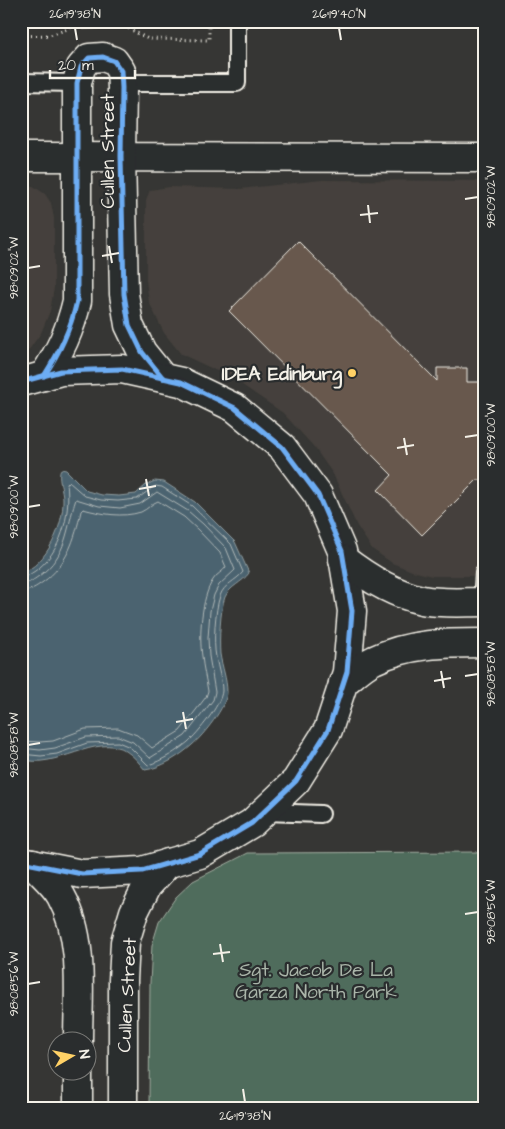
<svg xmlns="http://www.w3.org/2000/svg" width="505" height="1129" font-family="'Architects Daughter',sans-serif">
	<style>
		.built { fill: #45403c }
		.green { fill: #506c5b; stroke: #a2aea2 }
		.water { fill: #4b636f; stroke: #8f9c9f }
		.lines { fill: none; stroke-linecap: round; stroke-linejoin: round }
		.shore { stroke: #b0b8b8; stroke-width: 1 }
		.building { fill: #67594e; stroke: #f4f1e8 }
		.lane-casing { stroke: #f4f1e8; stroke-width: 20 }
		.street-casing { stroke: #f4f1e8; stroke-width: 31 }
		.path { stroke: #f4f1e8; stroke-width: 3; stroke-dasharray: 1 4; stroke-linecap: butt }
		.lane { stroke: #2a2d2e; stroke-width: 16 }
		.street { stroke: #2a2d2e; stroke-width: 28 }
		.cycleway-casing { stroke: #2a2d2e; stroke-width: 8 }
		.cycleway { stroke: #6dadf4; stroke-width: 5 }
		.ticks { fill: none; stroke: #f4f1e8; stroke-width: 2 }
		.poi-dot { fill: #ffd166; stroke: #2a2d2e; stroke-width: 2 }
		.labels { text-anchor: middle; stroke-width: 4.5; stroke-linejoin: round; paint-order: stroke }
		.street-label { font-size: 19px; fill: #f4f1e8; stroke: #2a2d2e }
		.poi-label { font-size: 19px; font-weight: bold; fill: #f4f1e8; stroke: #2a2d2e; text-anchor: end }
		.park-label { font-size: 19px; fill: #aab5a9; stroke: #2a2d2e }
		.neatline { fill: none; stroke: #f4f1e8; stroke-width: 2 }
		.ticks-label { font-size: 12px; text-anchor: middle; fill: #f4f1e8 }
	</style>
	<rect width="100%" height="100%" fill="#363634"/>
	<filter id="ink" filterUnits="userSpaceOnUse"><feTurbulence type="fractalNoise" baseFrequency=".02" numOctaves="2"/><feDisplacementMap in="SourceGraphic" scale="10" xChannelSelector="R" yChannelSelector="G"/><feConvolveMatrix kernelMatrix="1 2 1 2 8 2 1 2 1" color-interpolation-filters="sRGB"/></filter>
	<g filter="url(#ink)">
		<!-- built -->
		<g class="built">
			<polygon points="322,180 484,181 484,576 432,576 412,571 392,563 372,549 357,526 333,474 314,447 283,413 232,378 181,354 164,333 149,302 146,280 146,200 150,190 169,187 240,189"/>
			<polygon points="21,185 33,186 45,194 51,203 54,218 54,288 50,311 41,333 28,351 21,355"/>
		</g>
		<!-- green -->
		<polygon class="green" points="484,852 484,1108 149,1108 150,983 152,945 159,922 176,897 193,881 248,853"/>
		<!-- water -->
		<path class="water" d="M61,469L66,470L87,491L102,495L119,496L136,494L146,485L155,481L164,482L195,502L235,542L249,573C242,583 230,586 225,597C220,610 219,640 220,654C222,667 227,679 227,692C227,706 203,736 192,745C180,756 161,768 145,770C140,764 134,756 126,751C96,732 56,771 21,759V573C47,565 64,525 63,499C63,489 57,478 61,469Z"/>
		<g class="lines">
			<!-- shore -->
			<g class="shore">
				<path d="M21,578C27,577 30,574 35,571C61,553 71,515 67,484L69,482L85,496L101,500L118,501L137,499L155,486L162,487L192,506L231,544L243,572C236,581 224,584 220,596C215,610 213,643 216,657C218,669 222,680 222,691C221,705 198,733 188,742C177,751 162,761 148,765L130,747L118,742L87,743L57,754L41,756L21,754"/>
				<path d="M21,584C29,584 33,580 39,576C68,555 66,529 76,499L99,506L120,508L140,504L157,492L188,511L203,524L226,548L235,570L219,585L214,595L210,611L208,638L209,656L215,692L213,700L185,736L150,758L133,742L118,736L86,737L55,748L40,750L21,748"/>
				<path d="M21,592C30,591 36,587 43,582C67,565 75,539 81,511L83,509C102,514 122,518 141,512C148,509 152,503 158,501L184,517L198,530L220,553L226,567C223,572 216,574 213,580C201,598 199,636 202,656C203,668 206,679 208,691L206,697L180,731L152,748L137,735L118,728L85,729L53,741L40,742L21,741"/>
			</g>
		</g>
		<!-- building -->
		<g class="building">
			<polygon points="82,21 119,21 119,28 82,29"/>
			<polygon points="298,241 437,381 437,368 467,368 467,382 484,382 484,480 477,480 422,535 378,490 392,475 229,311"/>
		</g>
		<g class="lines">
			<defs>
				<g id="lane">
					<polyline points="21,82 77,83"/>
					<polyline points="121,83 237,83 237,21"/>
					<polyline points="482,602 484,573"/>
					<polyline points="265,812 321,814"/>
				</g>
				<g id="street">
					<polyline points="21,157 484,158"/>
					<path d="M44,376C60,351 70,331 77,301V83L81,67L89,58L103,57L114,61L121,71L122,88L121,156L124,294L129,325L142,352L163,378"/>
					<polyline points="21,382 61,371 122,369 181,382 235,408 282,447 318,495 342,551 352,611 347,672 328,730 296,781 252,823 200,854 142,871 82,874 21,862"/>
					<path d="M343,559C365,576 394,594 422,600C442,604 464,602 484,602"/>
					<path d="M343,683C353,675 363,665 374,660C409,643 446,643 484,643"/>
					<path d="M33,864C42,874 55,885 61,896C85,939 78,994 78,1042"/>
					<polyline points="78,1072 78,1108"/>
					<polyline points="123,1108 123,980 125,942 134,912 147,886 168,863"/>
				</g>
			</defs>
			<!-- lane casing -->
			<use href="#lane" class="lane-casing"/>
			<!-- street casing -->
			<use href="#street" class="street-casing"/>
			<!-- path -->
			<g class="path">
				<polyline points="124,26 148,39 209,40 209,21"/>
				<polyline points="21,36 50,35 77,26"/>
			</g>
			<!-- lane -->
			<use href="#lane" class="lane"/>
			<!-- street -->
			<use href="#street" class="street"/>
			<defs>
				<g id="cycleway">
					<path d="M44,376C60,351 70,331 77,301V83L81,67L89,58L103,57L114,61L121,71L122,88L121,156L124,294L129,325L142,352L163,378"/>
					<polyline points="21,382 61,371 122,369 181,382 235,408 282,447 318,495 342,551 352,611 347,672 328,730 296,781 252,823 200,854 142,871 82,874 21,862"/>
				</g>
			</defs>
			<!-- cycleway casing -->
			<use href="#cycleway" class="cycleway-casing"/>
			<!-- cycleway -->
			<use href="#cycleway" class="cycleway"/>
		</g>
	</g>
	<!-- ticks -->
	<path class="ticks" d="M75,28L77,40M339,28L341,40M465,199L478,197M368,205L370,223M360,215L378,213M109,246L112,263M102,256L119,253M28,268L40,266M465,437L478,435M404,438L407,455M397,448L414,445M146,479L149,496M139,489L156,486M28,507L40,505M441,671L444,688M465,676L478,674M434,681L451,678M183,712L186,729M176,722L193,719M28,745L40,743M465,914L478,912M220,944L223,962M213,954L230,952M28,984L40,982M243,1089L245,1102"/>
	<!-- markers -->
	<circle class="poi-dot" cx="352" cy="373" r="5"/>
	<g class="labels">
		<!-- street labels -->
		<g class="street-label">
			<text transform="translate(107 151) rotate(-90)" y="7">Cullen Street</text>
			<text transform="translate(126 995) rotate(-87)" y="7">Cullen Street</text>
		</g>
		<!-- poi labels -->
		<g class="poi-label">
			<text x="342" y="380">IDEA Edinburg</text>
		</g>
		<!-- park labels -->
		<g class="park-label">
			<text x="316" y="976">Sgt. Jacob De La<tspan x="316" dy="22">Garza North Park</tspan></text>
		</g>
	</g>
	<!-- margin -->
	<rect width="505" height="1129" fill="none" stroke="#2a2d2e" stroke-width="55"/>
	<!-- north arrow -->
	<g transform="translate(72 1056) rotate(81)"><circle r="24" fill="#2a2d2e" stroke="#7b7b78"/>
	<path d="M0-4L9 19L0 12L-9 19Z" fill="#ffd166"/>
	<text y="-8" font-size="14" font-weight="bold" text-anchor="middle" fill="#f4f1e8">N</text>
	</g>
	<!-- scale -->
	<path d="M50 70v8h85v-8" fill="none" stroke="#f4f1e8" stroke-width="2.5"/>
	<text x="58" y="70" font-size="15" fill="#f4f1e8" stroke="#2a2d2e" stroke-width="4" paint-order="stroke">20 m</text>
	<rect x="28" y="28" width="450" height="1074" class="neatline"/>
	<g class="ticks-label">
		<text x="75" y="18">26°19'38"N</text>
		<text x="339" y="18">26°19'40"N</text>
		<text transform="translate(491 197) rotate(-90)" y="4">98°09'02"W</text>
		<text transform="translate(14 268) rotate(-90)" y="4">98°09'02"W</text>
		<text transform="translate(491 435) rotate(-90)" y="4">98°09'00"W</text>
		<text transform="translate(14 507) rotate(-90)" y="4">98°09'00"W</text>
		<text transform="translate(491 674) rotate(-90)" y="4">98°08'58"W</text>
		<text transform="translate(14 745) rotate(-90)" y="4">98°08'58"W</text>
		<text transform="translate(491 912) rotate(-90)" y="4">98°08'56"W</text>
		<text transform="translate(14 984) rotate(-90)" y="4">98°08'56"W</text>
		<text x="245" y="1120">26°19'38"N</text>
	</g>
</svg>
